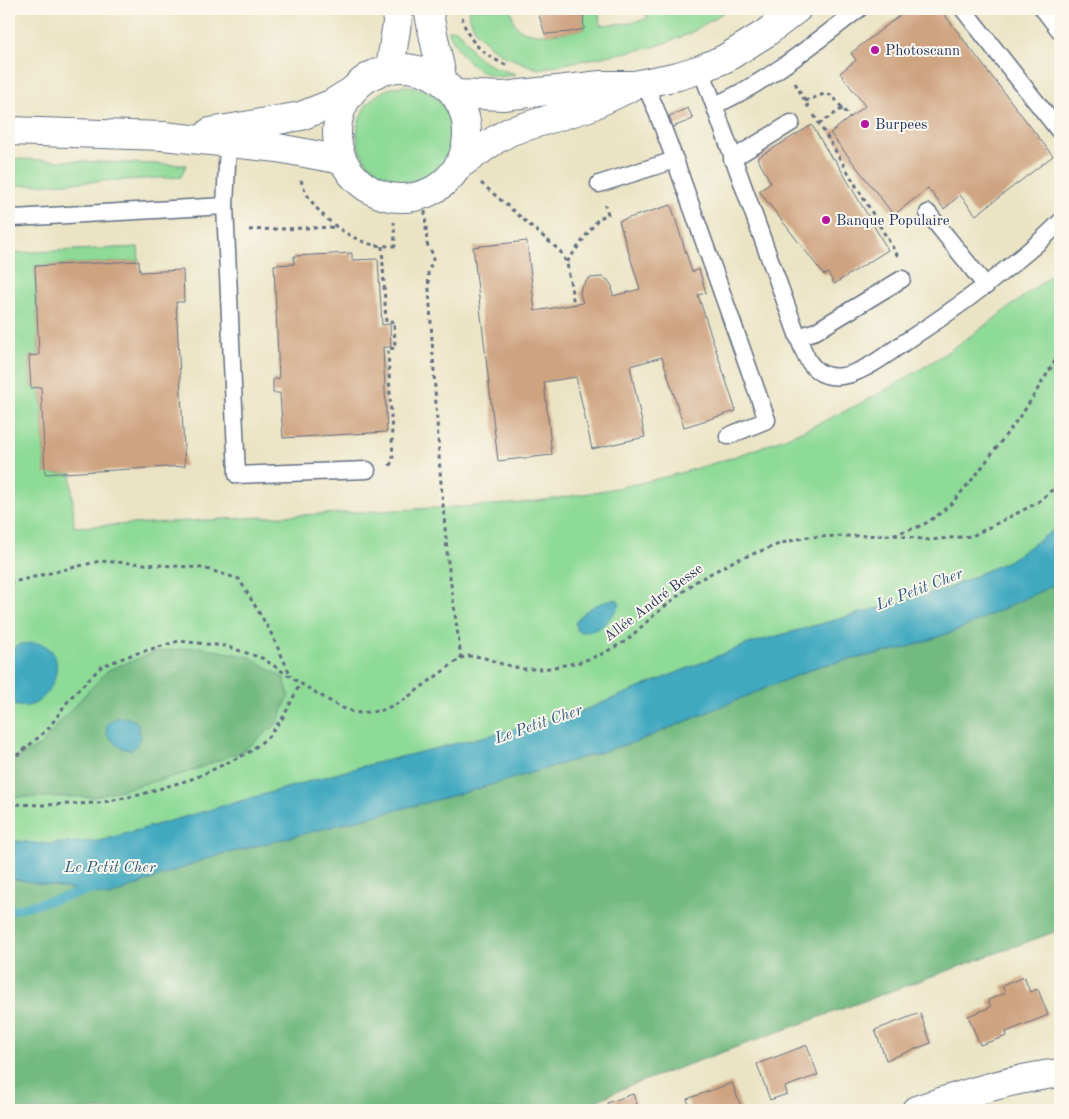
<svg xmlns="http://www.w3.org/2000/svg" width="1069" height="1119" font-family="'Old Standard TT',serif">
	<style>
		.green { fill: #8eda97; stroke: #54847a }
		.forest { fill: #72ba80; stroke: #46746f }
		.water { fill: #40a9c0; stroke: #2e6c8f }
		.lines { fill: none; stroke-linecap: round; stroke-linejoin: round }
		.stream { stroke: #40a9c0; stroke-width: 9 }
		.building { fill: #cea380 }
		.service-casing { stroke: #636e82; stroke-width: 19 }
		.minor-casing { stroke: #636e82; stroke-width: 30 }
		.tertiary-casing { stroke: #636e82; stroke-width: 30 }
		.path { stroke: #636e82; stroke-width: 3; stroke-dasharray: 4 4; stroke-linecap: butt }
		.service { stroke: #fff; stroke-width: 16 }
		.minor { stroke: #fff; stroke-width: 28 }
		.tertiary { stroke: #fff; stroke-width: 28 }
		.poi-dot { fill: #b5179e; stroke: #fbf7ec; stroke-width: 2 }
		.labels { text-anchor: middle; stroke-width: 4; stroke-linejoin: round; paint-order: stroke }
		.poi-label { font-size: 15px; fill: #1b2f5e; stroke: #fbf7ec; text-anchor: start }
		.street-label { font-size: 15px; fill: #1b2f5e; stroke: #fbf7ec }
		.water-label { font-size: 16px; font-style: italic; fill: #285a80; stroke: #fbf7ec }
	</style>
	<rect width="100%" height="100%" fill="#fbf7ec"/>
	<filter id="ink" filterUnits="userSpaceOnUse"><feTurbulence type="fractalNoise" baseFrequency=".02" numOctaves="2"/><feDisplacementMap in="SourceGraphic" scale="10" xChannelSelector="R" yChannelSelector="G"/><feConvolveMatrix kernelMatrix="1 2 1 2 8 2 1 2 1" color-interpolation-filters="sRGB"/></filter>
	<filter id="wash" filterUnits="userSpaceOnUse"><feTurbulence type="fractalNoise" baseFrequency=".0096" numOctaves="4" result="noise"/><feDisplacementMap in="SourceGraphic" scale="20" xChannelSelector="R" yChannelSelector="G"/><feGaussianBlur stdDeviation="1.12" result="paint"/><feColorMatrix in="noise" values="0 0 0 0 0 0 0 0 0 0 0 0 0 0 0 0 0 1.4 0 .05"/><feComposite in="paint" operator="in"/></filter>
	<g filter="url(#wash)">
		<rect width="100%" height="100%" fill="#eae4c4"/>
		<!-- green -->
		<g class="green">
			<path d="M469,9H511C512,14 513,20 515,24C524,41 569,32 584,29L583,9H599L600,25L630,23L647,19V13L668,12V9H729L689,34L654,47L538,69L502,55L488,44L476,32L469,16Z"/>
			<path d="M454,29C464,33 467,45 474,53C485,65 501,70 516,74C483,85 460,58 448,30Z"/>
			<circle cx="405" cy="134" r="48"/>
			<polygon points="9,158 17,159 186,165 181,177 9,186"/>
			<path d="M9,199L13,253L138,247L139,261L35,266L39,355L29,356L31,387H41L45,473H71L74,527L512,504C657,488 790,449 916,372C967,341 1013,305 1060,268V526L1010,560L944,590L748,644L572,715L360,767L100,841L41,844L9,840Z"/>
		</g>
		<!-- forest -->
		<g class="forest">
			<polygon points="1060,582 1060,930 629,1086 576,1110 9,1110 9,878 109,896 205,859 467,792 638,741 819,666 906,648 958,630"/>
			<polygon points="199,647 250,657 284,678 289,695 277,724 243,751 183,774 93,797 9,797 9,761 41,745 64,717 108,670 155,652"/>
		</g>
		<!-- water -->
		<g class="water">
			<polygon points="1060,526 1060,582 958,630 906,648 819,666 638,741 467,792 205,859 109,896 9,878 9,840 41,844 100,841 360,767 572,715 748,644 944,590 1010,560"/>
			<path d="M617,599L620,605C609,620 598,636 577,631L575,623C585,608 599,602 617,599Z"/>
			<path d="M32,643C35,643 41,643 44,645C70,658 51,702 28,706C22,707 15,706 9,704V650L21,644Z"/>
			<path d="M126,717L137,722C142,734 141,741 132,750C120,749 114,744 107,734V725L115,718Z"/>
		</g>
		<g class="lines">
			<!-- stream -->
			<polyline class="stream" points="9,911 96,889"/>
		</g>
		<g id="blocks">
			<!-- building -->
			<g class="building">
				<polygon points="537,9 583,9 584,29 570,32 545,34"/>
				<polygon points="908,9 940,9 1053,156 976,215 960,195 944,209 928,188 894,215 830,133 865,106 840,73 856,60 851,53"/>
				<polygon points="688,108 693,119 673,127 669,116"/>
				<polygon points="812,125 832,159 834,158 888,250 834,284 828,273 824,275 759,191 771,183 757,158"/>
				<polygon points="671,205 692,272 699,269 706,293 698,295 736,411 684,427 662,357 630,366 645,437 592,449 576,377 544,382 552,455 498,461 473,247 527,241 535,311 583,303 580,294 581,288 589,278 602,277 608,280 612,286 613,296 640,289 619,221"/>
				<polygon points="352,253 352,260 378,259 382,325 390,324 391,347 383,347 387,432 283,438 280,393 273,393 273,379 279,379 274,265 294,264 294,256"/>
				<polygon points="139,261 140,272 183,270 184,302 176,302 185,466 45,474 41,387 31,388 29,356 39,355 35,266"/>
				<polygon points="1024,977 1030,992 1038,989 1048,1015 1006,1032 1007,1036 980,1045 968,1016 991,1007 988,1000 1005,993 1002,986"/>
				<polygon points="920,1013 931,1043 886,1060 875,1030"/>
				<polygon points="807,1045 818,1075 785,1087 787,1094 770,1100 757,1064"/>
				<polygon points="732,1083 742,1110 691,1110 687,1099"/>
				<polygon points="633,1094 637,1105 624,1110 610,1110 607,1103"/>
			</g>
		</g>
	</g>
	<g filter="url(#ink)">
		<use href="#blocks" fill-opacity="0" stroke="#636e82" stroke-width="1"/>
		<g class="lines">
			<defs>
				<g id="service">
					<polyline points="963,9 1060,132"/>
					<polyline points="1043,9 1060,31"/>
					<path d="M701,69L798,337C804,352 809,370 826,375C835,378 848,376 856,372C875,365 891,351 908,340C945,316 981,290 1015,262C1031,249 1046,237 1060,222"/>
					<polyline points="644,83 655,107 675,160 767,420 728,436"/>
					<path d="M715,105C768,82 813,44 859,9"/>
					<polyline points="228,144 225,206 237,475 367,470"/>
					<polyline points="732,159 791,123"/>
					<polyline points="599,184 675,160"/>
					<polyline points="928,213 986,286"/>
					<polyline points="14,218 225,206"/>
					<polyline points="798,337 816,331 902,279"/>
				</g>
				<g id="minor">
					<polyline points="428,9 443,82"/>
					<polyline points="390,69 399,9"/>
					<path d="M916,1110C964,1094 1010,1079 1060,1073"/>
				</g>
				<g id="tertiary">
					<circle cx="402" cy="133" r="65"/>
					<polyline points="455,94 503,96 601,85 635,85 678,76 701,69 726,58 766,33 797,9"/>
					<polyline points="9,131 163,136 278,148 342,160"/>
					<polyline points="210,132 301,116 331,104 352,91"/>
					<polyline points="458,166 495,140 511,131 589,107 627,89"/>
				</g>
			</defs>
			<!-- service casing -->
			<use href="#service" class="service-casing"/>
			<!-- minor casing -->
			<use href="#minor" class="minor-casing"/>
			<!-- tertiary casing -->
			<use href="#tertiary" class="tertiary-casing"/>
			<!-- path -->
			<g class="path">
				<path d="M461,9C464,40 482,54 508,66"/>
				<polyline points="795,83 809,108"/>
				<polyline points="805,101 824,94 832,95 850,118"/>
				<polyline points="814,115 899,258"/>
				<polyline points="819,124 843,108"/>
				<polyline points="11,159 13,195"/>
				<path d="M301,180C309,208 338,232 364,242C374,246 384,246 395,246L394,222"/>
				<polyline points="481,183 560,251 567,263 574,305"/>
				<polyline points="424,195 427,244 434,256 428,273 440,471 448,562 461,658"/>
				<polyline points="249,230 337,227"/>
				<polyline points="382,246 386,322 394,321 395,348 388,349 393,460 389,467"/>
				<polyline points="567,262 598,219 608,214 605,205"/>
				<polyline points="894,535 929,540 972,536 1037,503 1060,483"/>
				<polyline points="9,583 100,561 203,568 239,579 270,631 291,676"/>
				<polyline points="9,757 19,754 48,729 71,697 102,666 134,654 179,641 225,646 262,658 303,685 340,707 356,713 380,711 401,702 461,658 468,656 482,657 502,664 524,669 543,669 580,662 600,655 626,641 653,616 695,582 734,561 782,543 807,537 891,535 909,530 923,525 938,515 952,503 976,475 1026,408 1060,353"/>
				<polyline points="9,804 45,805 99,803 139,795 195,778 248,753 268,737 284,716 300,684"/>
			</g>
			<!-- service -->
			<use href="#service" class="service"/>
			<!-- minor -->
			<use href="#minor" class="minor"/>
			<!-- tertiary -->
			<use href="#tertiary" class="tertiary"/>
		</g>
	</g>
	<!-- markers -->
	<g class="poi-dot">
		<circle cx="875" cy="50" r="5"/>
		<circle cx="865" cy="124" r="5"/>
		<circle cx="826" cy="220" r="5"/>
	</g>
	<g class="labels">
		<!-- poi labels -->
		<g class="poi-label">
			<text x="885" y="55">Photoscann</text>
			<text x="875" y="129">Burpees</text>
			<text x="836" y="225">Banque Populaire</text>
		</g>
		<!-- street labels -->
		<g class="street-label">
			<text transform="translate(653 602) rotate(-37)" y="5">Allée André Besse</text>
		</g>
		<!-- water labels -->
		<g class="water-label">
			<text transform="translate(919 588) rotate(-21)" y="6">Le Petit Cher</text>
			<text transform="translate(538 723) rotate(-19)" y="6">Le Petit Cher</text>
			<text x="110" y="872">Le Petit Cher</text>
		</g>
	</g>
	<!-- margin -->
	<rect width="1069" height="1119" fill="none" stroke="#fbf7ec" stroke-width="30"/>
</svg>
